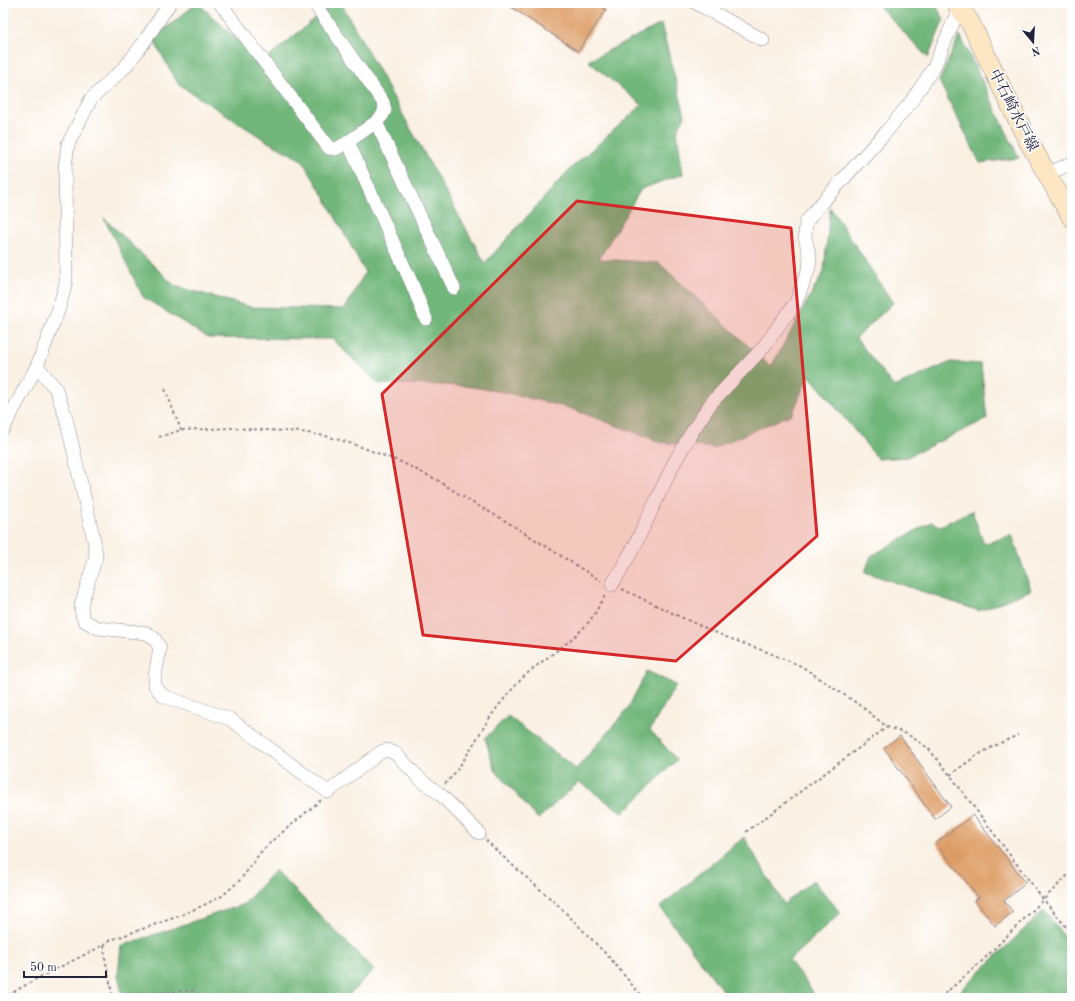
<svg xmlns="http://www.w3.org/2000/svg" width="1075" height="1001" font-family="'Old Standard TT','Noto Serif JP',serif">
	<style>
		.forest { fill: #71b67a; stroke: #4a6c5a }
		.building { fill: #dd9c65 }
		.lines { fill: none; stroke-linecap: round; stroke-linejoin: round }
		.street-casing { stroke: #8e898f; stroke-width: 14 }
		.secondary-casing { stroke: #8e898f; stroke-width: 20 }
		.path { stroke: #8e898f; stroke-width: 2; stroke-dasharray: 3 3; stroke-linecap: butt }
		.street { stroke: #fff; stroke-width: 13 }
		.secondary { stroke: #fce6c4; stroke-width: 19 }
		.marked { fill: #d62828; fill-opacity: 0.2; stroke: #d62828; stroke-width: 3; stroke-linejoin: round }
		.labels { text-anchor: middle; stroke-width: 3.5; stroke-linejoin: round; paint-order: stroke }
		.street-label { font-size: 15px; fill: #22223b; stroke: #fff }
	</style>
	<rect width="100%" height="100%" fill="#fff"/>
	<filter id="ink" filterUnits="userSpaceOnUse"><feTurbulence type="fractalNoise" baseFrequency=".025" numOctaves="2"/><feDisplacementMap in="SourceGraphic" scale="8" xChannelSelector="R" yChannelSelector="G"/><feConvolveMatrix kernelMatrix="1 2 1 2 8 2 1 2 1" color-interpolation-filters="sRGB"/></filter>
	<filter id="wash" filterUnits="userSpaceOnUse"><feTurbulence type="fractalNoise" baseFrequency=".012" numOctaves="4" result="noise"/><feDisplacementMap in="SourceGraphic" scale="16" xChannelSelector="R" yChannelSelector="G"/><feGaussianBlur stdDeviation="0.9" result="paint"/><feColorMatrix in="noise" values="0 0 0 0 0 0 0 0 0 0 0 0 0 0 0 0 0 1.4 0 .05"/><feComposite in="paint" operator="in"/></filter>
	<g filter="url(#wash)">
		<rect width="100%" height="100%" fill="#faf0e3"/>
		<!-- forest -->
		<g class="forest">
			<polygon points="197,3 198,3 262,63 333,3 341,3 485,263 570,169 642,105 588,61 661,24 685,116 677,131 683,174 641,189 599,259 659,263 771,367 824,271 830,207 893,303 856,338 894,387 951,362 981,364 987,419 907,457 878,459 809,375 792,414 714,448 658,442 647,437 569,408 508,393 473,387 446,385 379,384 332,339 208,338 143,297 104,218 175,286 251,307 345,309 365,272 325,198 302,160 268,142 178,84 153,39"/>
			<polygon points="876,3 934,3 944,19 928,58"/>
			<polygon points="960,35 1019,158 980,163 939,81"/>
			<polygon points="972,511 984,544 1012,535 1031,590 979,611 865,572 871,556 931,522 940,526"/>
			<polygon points="647,671 676,685 650,730 677,760 623,813 579,782 538,819 495,770 485,738 508,716 576,769 627,710"/>
			<polygon points="744,837 784,904 813,880 841,913 789,960 813,992 811,998 728,998 660,907"/>
			<polygon points="275,870 374,970 346,998 123,998 118,975 121,946 244,904"/>
			<polygon points="1044,910 1072,947 1072,998 953,998"/>
		</g>
		<g id="blocks">
			<!-- building -->
			<g class="building">
				<polygon points="505,3 596,3 606,10 578,51"/>
				<polygon points="900,736 951,807 935,819 884,748"/>
				<polygon points="973,815 1026,883 1004,901 1013,912 995,926 975,900 979,898 936,843"/>
			</g>
		</g>
	</g>
	<g filter="url(#ink)">
		<use href="#blocks" fill-opacity="0" stroke="#8e898f" stroke-width="1"/>
		<g class="lines">
			<defs>
				<g id="street">
					<polyline points="220,3 329,148 336,149 348,142 376,122 382,116 385,110 383,102 314,3"/>
					<polyline points="696,3 763,40"/>
					<polyline points="376,122 454,288"/>
					<polyline points="348,142 412,284 426,319"/>
					<polyline points="1047,174 1072,163"/>
					<polyline points="37,366 56,389 66,418 94,540 96,557 81,605 82,615 85,621 98,628 147,633 154,638 160,648 155,676 155,686 163,696 230,719 328,792 381,752 387,750 396,754 421,780 441,795 479,833"/>
					<polyline points="3,429 37,366 58,311 66,283 65,167 68,144 91,99 125,67 142,45 170,3"/>
					<polyline points="612,585 635,545 673,465 690,435 711,403 762,349 796,302 809,268 810,258 805,237 806,222 817,208 885,133 911,102 934,67 956,16 959,6"/>
				</g>
				<polyline id="secondary" points="956,3 970,22 1026,137 1072,218"/>
			</defs>
			<!-- street casing -->
			<use href="#street" class="street-casing"/>
			<!-- secondary casing -->
			<use href="#secondary" class="secondary-casing"/>
			<!-- path -->
			<g class="path">
				<polyline points="165,389 181,430"/>
				<polyline points="159,437 181,430 231,428 301,432 326,436 353,444 401,462 437,480 473,503 504,520 601,581"/>
				<polyline points="622,589 687,620 726,637 767,652 801,666 861,706 887,727 907,734 928,748 950,775 1043,899 1072,934"/>
				<polyline points="950,775 976,756 994,746 1018,735"/>
				<path d="M445,784C469,759 481,725 504,699C512,689 520,680 529,672C548,656 570,643 586,625C595,616 599,604 606,594"/>
				<polyline points="746,832 887,727"/>
				<polyline points="486,840 499,853 561,908 609,957 643,998"/>
				<polyline points="104,945 105,958 113,998"/>
				<polyline points="113,995 183,991 193,991 201,998"/>
				<polyline points="3,998 38,978 104,945 108,941 179,916 204,905 222,896 239,881 252,865 259,854 272,841 321,800"/>
				<polyline points="940,998 981,962 1072,871"/>
			</g>
			<!-- street -->
			<use href="#street" class="street"/>
			<!-- secondary -->
			<use href="#secondary" class="secondary"/>
		</g>
	</g>
	<!-- marked area -->
	<path class="marked" d="M577,201L791,228L817,536L676,661L423,635L382,394Z"/>
	<g class="labels">
		<!-- street labels -->
		<g class="street-label">
			<text transform="translate(1014 110) rotate(63)" y="5">中石崎水戸線</text>
		</g>
	</g>
	<!-- margin -->
	<rect width="1075" height="1001" fill="none" stroke="#fff" stroke-width="16"/>
	<!-- north arrow -->
	<g transform="translate(1033 42) rotate(162)" stroke="#ffffff" stroke-width="3" paint-order="stroke">
	<path d="M0-3L7 15L0 10L-7 15Z" fill="#22223b"/>
	<text y="-6" font-size="11" font-weight="bold" text-anchor="middle" fill="#22223b">N</text>
	</g>
	<!-- scale -->
	<path d="M24 971v6h82v-6" fill="none" stroke="#22223b" stroke-width="2"/>
	<text x="30" y="971" font-size="12" fill="#22223b" stroke="#ffffff" stroke-width="3" paint-order="stroke">50 m</text>
</svg>
